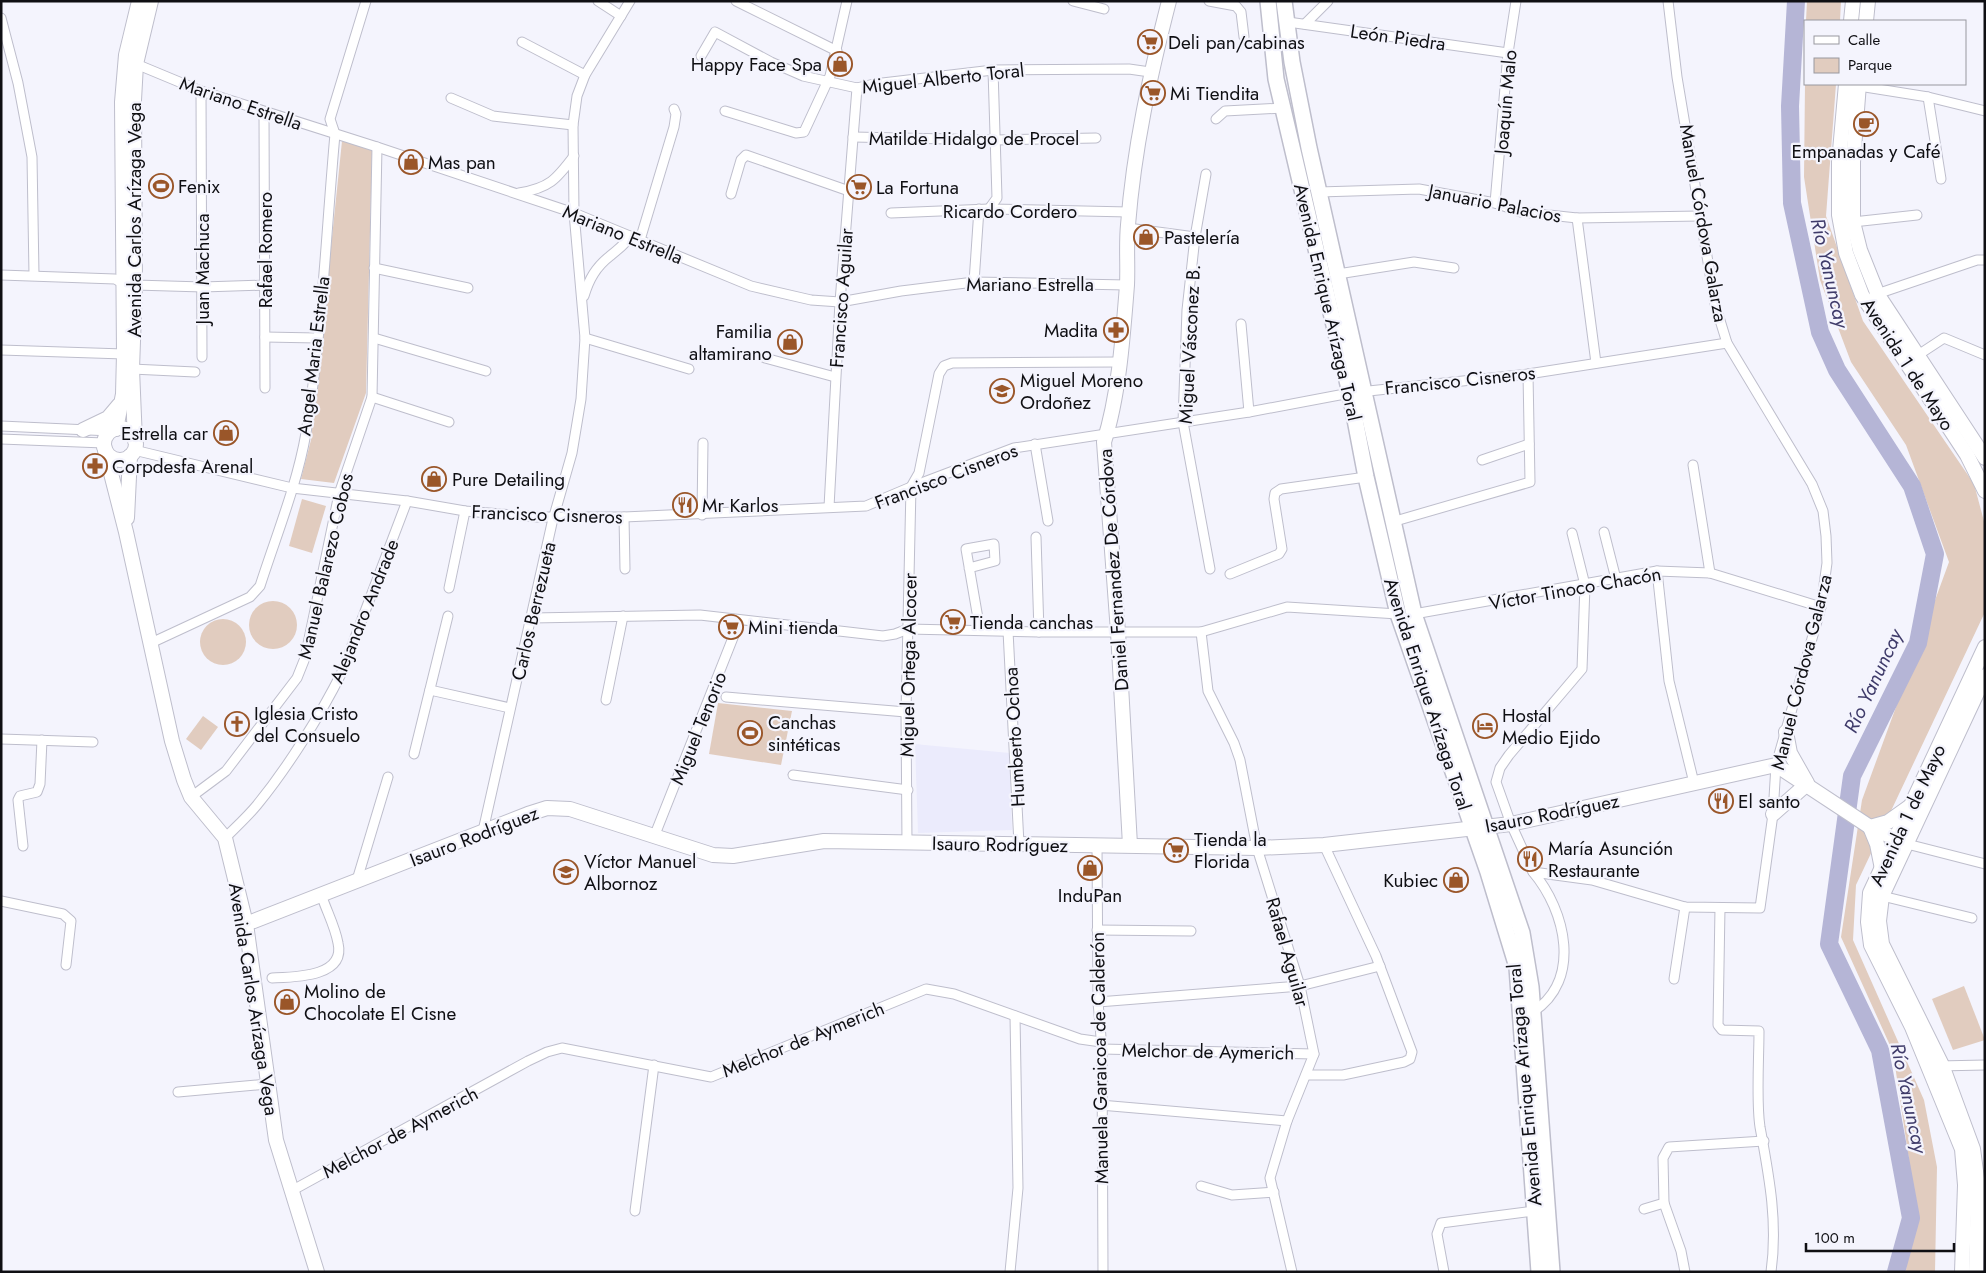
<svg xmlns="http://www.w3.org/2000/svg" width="1986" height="1273" font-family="Jost,sans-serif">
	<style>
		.built { fill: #ebebfc }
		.green { fill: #e1ccbf }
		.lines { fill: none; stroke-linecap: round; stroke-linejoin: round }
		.river { stroke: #b5b5d6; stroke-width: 18 }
		.street-casing { stroke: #bebecc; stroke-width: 11 }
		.secondary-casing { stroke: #bebecc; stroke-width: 16 }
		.primary-casing { stroke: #bebecc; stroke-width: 18 }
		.street { stroke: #fff; stroke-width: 9 }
		.secondary { stroke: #fff; stroke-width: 14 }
		.primary { stroke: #fff; stroke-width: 15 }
		.labels { text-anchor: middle; stroke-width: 4.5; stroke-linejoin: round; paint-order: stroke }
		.street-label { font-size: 19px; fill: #0f0f13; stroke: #f4f4fd }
		.poi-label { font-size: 19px; fill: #0f0f13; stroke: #f4f4fd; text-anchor: start }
		.water-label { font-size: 20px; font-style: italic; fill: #3f3b6a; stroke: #f4f4fd }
	</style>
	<rect width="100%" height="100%" fill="#f4f4fd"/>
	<!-- built -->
	<polygon class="built" points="915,744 1009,753 1012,830 918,833"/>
	<!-- green -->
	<g class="green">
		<polygon points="1807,1 1841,1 1840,21 1806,21"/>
		<polygon points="1805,84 1836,84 1826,216 1863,321 1974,484 1985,525 1985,612 1856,885 1853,940 1924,1100 1937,1167 1935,1272 1906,1272 1909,1160 1893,1052 1841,937 1862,800 1949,562 1906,445 1851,362 1820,280 1804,177"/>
		<polygon points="342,141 368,148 372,151 366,393 334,483 301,479 311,440"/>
		<polygon points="302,499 326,506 312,553 289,546"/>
		<circle cx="273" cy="625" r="24"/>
		<circle cx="223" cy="642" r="23"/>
		<polygon points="718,703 792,711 781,765 709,754"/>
		<polygon points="203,716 218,727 201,750 186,739"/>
		<polygon points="1964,986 1985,1040 1953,1050 1932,999"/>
	</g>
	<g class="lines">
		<!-- river -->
		<polyline class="river" points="1796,1 1790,106 1792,203 1820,332 1837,370 1912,486 1935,554 1918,643 1852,776 1829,944 1880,1050 1911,1218 1896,1272"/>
		<defs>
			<g id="street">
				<polyline points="598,1 621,16"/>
				<polyline points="736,1 837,51"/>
				<polyline points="1073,1 1104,9"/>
				<polyline points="1209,1 1236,6 1241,12 1244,37"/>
				<polyline points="1,18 18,83 32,157 34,275"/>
				<polyline points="1288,22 1508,53"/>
				<polyline points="1305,24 1328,1"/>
				<polyline points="522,42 585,75"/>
				<polyline points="701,56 715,32 771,62 803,76 857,88 874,84 993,70 1129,69 1150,72"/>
				<polyline points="136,64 201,91 377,147 574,213 751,286 811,300 840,302 901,291 974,282 1127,285"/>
				<polyline points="1859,86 1928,97 1985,111"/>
				<polyline points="201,91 202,357"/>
				<polyline points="1928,97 1941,179"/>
				<polyline points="451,98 493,116 573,125"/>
				<polyline points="725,111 796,133 804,132 830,76 847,1"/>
				<polyline points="264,112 265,388"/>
				<polyline points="1216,119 1225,111 1283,108"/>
				<polyline points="853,137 996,140 1096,138"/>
				<polyline points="1206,174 1195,237 1187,310 1183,422 1210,569"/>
				<polyline points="1319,192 1419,189 1495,203 1521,212 1577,218 1700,216"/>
				<path d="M519,193C549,188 556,180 574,156"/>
				<polyline points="731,194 741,160 746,155 849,191"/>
				<polyline points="1495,203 1508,53 1516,1"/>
				<polyline points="989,209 997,198 993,70"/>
				<polyline points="891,213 989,209 1129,212"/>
				<polyline points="1577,218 1596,363"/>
				<polyline points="1853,222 1917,215"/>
				<polyline points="1128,228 1195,237"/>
				<polyline points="640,240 674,127 676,114 674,109"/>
				<polyline points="374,268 468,288"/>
				<polyline points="1338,274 1414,262 1454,268"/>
				<polyline points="1,275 115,279 124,284 135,285 203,287 266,285"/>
				<polyline points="974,282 979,209"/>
				<polyline points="1874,295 1977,260 1985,260"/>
				<path d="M584,296C589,279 596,267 610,256C618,249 625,245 630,236"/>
				<polyline points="1241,324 1249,412"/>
				<polyline points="265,337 317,338"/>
				<polyline points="374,338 486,371"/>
				<polyline points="585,338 689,369"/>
				<polyline points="1,350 124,354"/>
				<polyline points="1915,357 1944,338 1985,355"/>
				<polyline points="765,358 835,377"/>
				<polyline points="132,369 195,372"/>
				<polyline points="372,397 449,422"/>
				<polyline points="1,426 111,431"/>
				<polyline points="1,439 104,443"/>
				<polyline points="1035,444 1048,521"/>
				<polyline points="134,450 292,488 407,501 465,511 537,517 624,517 866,506 911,487 1014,448 1249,412 1350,393 1528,374 1727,343"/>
				<polyline points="1482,460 1529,444"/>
				<polyline points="1693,465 1710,573"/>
				<polyline points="829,507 840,302 857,88"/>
				<polyline points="702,515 703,443"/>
				<polyline points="624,517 625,569"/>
				<polyline points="1392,522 1530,482 1528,374"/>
				<polyline points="1604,532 1616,579"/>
				<polyline points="1572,533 1585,585 1582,669 1509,755 1500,768 1496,782 1511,824 1533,872 1592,880 1685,907 1760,908 1773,814 1776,765 1821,607 1827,563 1826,536 1823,511 1812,484 1727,343 1715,304 1677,77 1668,1"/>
				<polyline points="1036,537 1039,632"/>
				<polyline points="969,568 995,561 994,544 966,549 980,630"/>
				<polyline points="1657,571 1669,681 1694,783"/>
				<polyline points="1230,574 1279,554 1282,549 1274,499 1275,493 1281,489 1366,477"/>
				<polyline points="449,588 465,511"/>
				<polyline points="1414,614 1657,571 1710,573 1821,607"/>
				<polyline points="532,618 700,615 883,636 895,634 908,629 1039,632 1201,632 1287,607 1398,614"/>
				<polyline points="1008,631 1019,844"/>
				<polyline points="1201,632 1208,691 1234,743 1240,760 1257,848 1300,986 1314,1054 1287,1121 1270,1178 1292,1272"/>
				<path d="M151,643L250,597L260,586C276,536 297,485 306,433C322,335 326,234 335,134L330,119L366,1"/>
				<polyline points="430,690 510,708"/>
				<polyline points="726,697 906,712"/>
				<polyline points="606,700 623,616"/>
				<polyline points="1,739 93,742"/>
				<polyline points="414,754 448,616"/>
				<polyline points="793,775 908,790"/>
				<polyline points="191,797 226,771 297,678 305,658 339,494 372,397 377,147"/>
				<polyline points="483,831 552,523 572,453 581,399 585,338 574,213 573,125 577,96 585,75 630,1"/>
				<polyline points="654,837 740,620"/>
				<path d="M225,838C236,827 248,816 257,805C288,767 320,716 342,672L407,501"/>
				<polyline points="907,843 906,712 911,487 919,473 939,374 944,366 952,363 1118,362"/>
				<polyline points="1907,844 1985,864"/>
				<polyline points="1097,845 1098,1002 1102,1049 1103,1272"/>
				<polyline points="23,846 18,800 20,796 37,792 40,784 42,740"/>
				<path d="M1533,872C1566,911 1582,980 1533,1012"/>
				<polyline points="357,880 388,777"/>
				<polyline points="1878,895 1972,918"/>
				<polyline points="1,901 63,914 71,921 66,965"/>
				<path d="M1720,908L1718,1025L1722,1030L1759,1031C1759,1059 1756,1101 1760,1127C1769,1176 1778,1222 1771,1272"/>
				<polyline points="1097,930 1191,931"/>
				<path d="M272,978C295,977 346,977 338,943C335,926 326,910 321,894"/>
				<polyline points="1674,979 1685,907"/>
				<polyline points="1098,1002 1300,986 1380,966"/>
				<polyline points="1102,1049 1314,1054"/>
				<polyline points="1938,1066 1985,1065"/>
				<polyline points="1306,1075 1343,1075 1404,1062 1410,1059 1412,1052 1376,956 1324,845"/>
				<polyline points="178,1092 267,1084"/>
				<polyline points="1100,1105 1287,1121"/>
				<polyline points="1201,1186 1232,1195 1274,1192"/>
				<polyline points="293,1190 528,1061 547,1052 562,1048 711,1077 926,989 954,994 1080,1039 1101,1042"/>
				<polyline points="1664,1203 1681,1251 1685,1272"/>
				<polyline points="1644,1209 1664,1203 1663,1158 1669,1147 1764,1141"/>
				<polyline points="635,1211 654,1065"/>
				<polyline points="1010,1272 1018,1188 1015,1016"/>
				<polyline points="1444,1272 1437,1234 1441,1223 1534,1211"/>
			</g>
			<g id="secondary">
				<polyline points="1851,21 1853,1"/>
				<polyline points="1866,21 1868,1"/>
				<polyline points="1846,84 1839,162 1839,215 1846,253 1862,295 1967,455 1985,491"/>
				<polyline points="1859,84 1853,162 1853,222 1860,250 1878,295 1985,458"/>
				<circle cx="120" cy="444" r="16"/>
				<polyline points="116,429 123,394 124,354 122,102 126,55 139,1"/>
				<polyline points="83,430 108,418 119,405"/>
				<polyline points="135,441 132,369 135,285 134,100 136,64 151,1"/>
				<polyline points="104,446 126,532 172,741 184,780 191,797 225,838 246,924 276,1140 317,1272"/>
				<polyline points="127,518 130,456"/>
				<polyline points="1786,732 1790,753 1807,783"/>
				<polyline points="1773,814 1807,784"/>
				<path d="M1130,845L1118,632L1104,442C1119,395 1123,335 1127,285C1128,265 1126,245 1128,225C1134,148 1150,75 1169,1"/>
				<polyline points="1882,869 1877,844 1870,827 1888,822 1909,807"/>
				<polyline points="246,924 528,814 547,808 570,809 713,855 733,856 824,841 1257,848 1324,845 1511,824 1776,765 1870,827 1907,844"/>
				<polyline points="1962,1272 1965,1185 1962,1149 1912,1027 1871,945 1868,922 1870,893 1985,647"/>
				<polyline points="1976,1272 1978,1186 1973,1149 1942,1065 1882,944 1879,921 1882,896 1985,676"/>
			</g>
			<g id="primary">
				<polyline points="1268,1 1276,79 1350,393 1366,477 1398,614 1488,872 1517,967 1539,1272"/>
				<polyline points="1284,1 1292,62 1309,148 1414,614 1522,933 1531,987 1552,1272"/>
			</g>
		</defs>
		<!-- street casing -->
		<use href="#street" class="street-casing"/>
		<!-- secondary casing -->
		<use href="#secondary" class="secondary-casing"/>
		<!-- primary casing -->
		<use href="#primary" class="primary-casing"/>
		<!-- street -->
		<use href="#street" class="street"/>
		<!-- secondary -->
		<use href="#secondary" class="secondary"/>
		<!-- primary -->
		<use href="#primary" class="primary"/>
	</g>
	<!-- icons -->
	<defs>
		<symbol id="supermarket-ring" viewBox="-11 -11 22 22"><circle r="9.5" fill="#f4f4fd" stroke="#9a5629" stroke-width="1.5"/><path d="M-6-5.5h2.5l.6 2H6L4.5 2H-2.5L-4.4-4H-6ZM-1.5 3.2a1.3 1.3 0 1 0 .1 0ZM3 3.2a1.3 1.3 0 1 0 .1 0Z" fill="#9a5629"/></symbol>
		<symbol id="shop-ring" viewBox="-11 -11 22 22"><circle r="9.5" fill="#f4f4fd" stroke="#9a5629" stroke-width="1.5"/><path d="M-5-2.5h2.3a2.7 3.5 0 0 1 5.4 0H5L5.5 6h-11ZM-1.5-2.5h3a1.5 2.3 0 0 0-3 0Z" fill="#9a5629"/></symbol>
		<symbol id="cafe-ring" viewBox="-11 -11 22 22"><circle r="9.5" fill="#f4f4fd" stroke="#9a5629" stroke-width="1.5"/><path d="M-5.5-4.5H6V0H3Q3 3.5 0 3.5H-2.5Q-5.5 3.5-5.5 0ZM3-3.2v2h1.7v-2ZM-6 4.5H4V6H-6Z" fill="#9a5629"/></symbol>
		<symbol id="stadium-ring" viewBox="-11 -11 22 22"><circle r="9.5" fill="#f4f4fd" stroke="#9a5629" stroke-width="1.5"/><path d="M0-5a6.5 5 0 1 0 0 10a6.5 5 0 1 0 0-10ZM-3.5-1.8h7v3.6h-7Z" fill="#9a5629"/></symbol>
		<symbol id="pharmacy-ring" viewBox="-11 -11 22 22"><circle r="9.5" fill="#f4f4fd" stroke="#9a5629" stroke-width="1.5"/><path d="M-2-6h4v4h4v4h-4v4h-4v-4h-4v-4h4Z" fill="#9a5629"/></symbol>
		<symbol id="school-ring" viewBox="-11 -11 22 22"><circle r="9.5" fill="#f4f4fd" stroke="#9a5629" stroke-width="1.5"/><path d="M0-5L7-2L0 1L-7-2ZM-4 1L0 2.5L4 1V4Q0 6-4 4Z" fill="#9a5629"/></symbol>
		<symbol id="restaurant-ring" viewBox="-11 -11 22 22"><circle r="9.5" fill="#f4f4fd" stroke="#9a5629" stroke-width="1.5"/><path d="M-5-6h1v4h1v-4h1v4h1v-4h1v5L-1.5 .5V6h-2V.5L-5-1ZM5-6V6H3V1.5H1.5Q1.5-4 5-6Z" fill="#9a5629"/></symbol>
		<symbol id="church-ring" viewBox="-11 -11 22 22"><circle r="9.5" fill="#f4f4fd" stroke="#9a5629" stroke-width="1.5"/><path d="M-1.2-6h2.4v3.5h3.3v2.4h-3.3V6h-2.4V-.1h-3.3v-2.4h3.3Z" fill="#9a5629"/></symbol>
		<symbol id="hotel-ring" viewBox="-11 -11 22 22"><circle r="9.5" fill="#f4f4fd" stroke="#9a5629" stroke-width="1.5"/><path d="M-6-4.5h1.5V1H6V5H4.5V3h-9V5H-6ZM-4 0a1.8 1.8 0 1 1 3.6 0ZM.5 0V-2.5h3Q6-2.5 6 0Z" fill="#9a5629"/></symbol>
	</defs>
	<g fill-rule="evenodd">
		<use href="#supermarket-ring" x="1136" y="28" width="28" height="28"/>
		<use href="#shop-ring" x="826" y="50" width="28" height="28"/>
		<use href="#supermarket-ring" x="1139" y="79" width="28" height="28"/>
		<use href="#cafe-ring" x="1852" y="110" width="28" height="28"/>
		<use href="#shop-ring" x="397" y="148" width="28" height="28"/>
		<use href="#stadium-ring" x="147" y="172" width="28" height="28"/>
		<use href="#supermarket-ring" x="845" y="173" width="28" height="28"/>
		<use href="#shop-ring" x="1132" y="223" width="28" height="28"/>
		<use href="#pharmacy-ring" x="1102" y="316" width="28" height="28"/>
		<use href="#shop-ring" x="776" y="328" width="28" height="28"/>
		<use href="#school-ring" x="988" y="377" width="28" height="28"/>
		<use href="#shop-ring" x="212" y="419" width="28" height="28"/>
		<use href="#pharmacy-ring" x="81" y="452" width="28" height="28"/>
		<use href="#shop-ring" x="420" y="465" width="28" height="28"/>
		<use href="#restaurant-ring" x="671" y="491" width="28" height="28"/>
		<use href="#supermarket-ring" x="939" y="608" width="28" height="28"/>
		<use href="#supermarket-ring" x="717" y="613" width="28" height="28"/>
		<use href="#church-ring" x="223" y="710" width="28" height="28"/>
		<use href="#hotel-ring" x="1471" y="712" width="28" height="28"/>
		<use href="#stadium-ring" x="736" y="719" width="28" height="28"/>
		<use href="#restaurant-ring" x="1707" y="787" width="28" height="28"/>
		<use href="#supermarket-ring" x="1162" y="836" width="28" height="28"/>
		<use href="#restaurant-ring" x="1516" y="845" width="28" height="28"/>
		<use href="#shop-ring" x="1076" y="854" width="28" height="28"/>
		<use href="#school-ring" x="552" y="858" width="28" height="28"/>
		<use href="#shop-ring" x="1442" y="866" width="28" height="28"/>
		<use href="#shop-ring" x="273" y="988" width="28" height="28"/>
	</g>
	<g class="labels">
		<!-- street labels -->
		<g class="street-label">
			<text transform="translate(1398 37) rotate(8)" y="7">León Piedra</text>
			<text transform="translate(943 78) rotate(-6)" y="7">Miguel Alberto Toral</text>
			<text transform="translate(1505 102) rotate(-85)" y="7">Joaquín Malo</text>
			<text transform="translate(241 103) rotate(19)" y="7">Mariano Estrella</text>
			<text x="974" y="145">Matilde Hidalgo de Procel</text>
			<text transform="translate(1495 203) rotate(11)" y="7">Januario Palacios</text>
			<text x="1010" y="218">Ricardo Cordero</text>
			<text transform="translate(134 220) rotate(-90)" y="7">Avenida Carlos Arízaga Vega</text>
			<text transform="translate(1704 223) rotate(80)" y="7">Manuel Córdova Galarza</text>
			<text transform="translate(623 234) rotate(22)" y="7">Mariano Estrella</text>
			<text transform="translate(265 250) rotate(-90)" y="7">Rafael Romero</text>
			<text transform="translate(202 269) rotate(-90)" y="7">Juan Machuca</text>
			<text x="1030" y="291">Mariano Estrella</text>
			<text transform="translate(841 298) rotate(-86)" y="7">Francisco Aguilar</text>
			<text transform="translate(1328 302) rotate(77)" y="7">Avenida Enrique Arízaga Toral</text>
			<text transform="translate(1189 344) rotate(-87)" y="7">Miguel Vásconez B.</text>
			<text transform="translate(313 356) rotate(-83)" y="7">Angel Maria Estrella</text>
			<text transform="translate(1908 364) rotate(57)" y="7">Avenida 1 de Mayo</text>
			<text transform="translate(1460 380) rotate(-6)" y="7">Francisco Cisneros</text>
			<text transform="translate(946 476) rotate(-21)" y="7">Francisco Cisneros</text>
			<text transform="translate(547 514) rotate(2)" y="7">Francisco Cisneros</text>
			<text transform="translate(325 566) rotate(-77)" y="7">Manuel Balarezo Cobos</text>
			<text transform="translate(1113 570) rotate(-94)" y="7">Daniel Fernandez De Córdova</text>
			<text transform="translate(1575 588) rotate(-10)" y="7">Víctor Tinoco Chacón</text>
			<text transform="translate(364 611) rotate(-68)" y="7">Alejandro Andrade</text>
			<text transform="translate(533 611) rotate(-77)" y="7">Carlos Berrezueta</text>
			<text transform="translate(908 665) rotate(-89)" y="7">Miguel Ortega Alcocer</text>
			<text transform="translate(1801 672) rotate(-76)" y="7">Manuel Córdova Galarza</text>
			<text transform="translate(1428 694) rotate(72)" y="7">Avenida Enrique Arízaga Toral</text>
			<text transform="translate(698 728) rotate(-68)" y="7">Miguel Tenorio</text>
			<text transform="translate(1014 737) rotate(-93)" y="7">Humberto Ochoa</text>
			<text transform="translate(1552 813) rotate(-11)" y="7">Isauro Rodríguez</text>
			<text transform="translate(1907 815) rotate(-65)" y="7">Avenida 1 de Mayo</text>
			<text transform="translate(474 836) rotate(-21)" y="7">Isauro Rodríguez</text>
			<text transform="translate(1000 844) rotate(1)" y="7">Isauro Rodríguez</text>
			<text transform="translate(1288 952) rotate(74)" y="7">Rafael Aguilar</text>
			<text transform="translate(254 999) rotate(81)" y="7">Avenida Carlos Arízaga Vega</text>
			<text transform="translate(803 1039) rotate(-22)" y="7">Melchor de Aymerich</text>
			<text transform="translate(1208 1051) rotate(1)" y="7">Melchor de Aymerich</text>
			<text transform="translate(1099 1058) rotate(-91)" y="7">Manuela Garaicoa de Calderón</text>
			<text transform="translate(1524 1085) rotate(-95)" y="7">Avenida Enrique Arízaga Toral</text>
			<text transform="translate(400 1132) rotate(-28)" y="7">Melchor de Aymerich</text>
		</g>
		<!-- poi labels -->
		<g class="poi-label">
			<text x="1168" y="49">Deli pan/cabinas</text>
			<text x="822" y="71" text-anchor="end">Happy Face Spa</text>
			<text x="1170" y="100">Mi Tiendita</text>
			<text x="1866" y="158" text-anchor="middle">Empanadas y Café</text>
			<text x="428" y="169">Mas pan</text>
			<text x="178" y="193">Fenix</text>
			<text x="876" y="194">La Fortuna</text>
			<text x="1164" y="244">Pastelería</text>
			<text x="1098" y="337" text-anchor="end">Madita</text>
			<text x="772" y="338" text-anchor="end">Familia<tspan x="772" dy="22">altamirano</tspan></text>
			<text x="1020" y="387">Miguel Moreno<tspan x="1020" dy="22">Ordoñez</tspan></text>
			<text x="208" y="440" text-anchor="end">Estrella car</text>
			<text x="112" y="473">Corpdesfa Arenal</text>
			<text x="452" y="486">Pure Detailing</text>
			<text x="702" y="512">Mr Karlos</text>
			<text x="970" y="629">Tienda canchas</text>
			<text x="748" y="634">Mini tienda</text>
			<text x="254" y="720">Iglesia Cristo<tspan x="254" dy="22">del Consuelo</tspan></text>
			<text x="1502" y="722">Hostal<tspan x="1502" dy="22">Medio Ejido</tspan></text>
			<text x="768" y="729">Canchas<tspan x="768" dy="22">sintéticas</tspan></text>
			<text x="1738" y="808">El santo</text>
			<text x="1194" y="846">Tienda la<tspan x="1194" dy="22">Florida</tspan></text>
			<text x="1548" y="855">María Asunción<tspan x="1548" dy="22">Restaurante</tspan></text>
			<text x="584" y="868">Víctor Manuel<tspan x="584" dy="22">Albornoz</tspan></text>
			<text x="1438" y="887" text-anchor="end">Kubiec</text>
			<text x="1090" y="902" text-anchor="middle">InduPan</text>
			<text x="304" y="998">Molino de<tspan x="304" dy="22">Chocolate El Cisne</tspan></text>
		</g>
		<!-- water labels -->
		<g class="water-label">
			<text transform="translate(1830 273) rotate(77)" y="7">Río Yanuncay</text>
			<text transform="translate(1873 681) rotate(-65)" y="7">Río Yanuncay</text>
			<text transform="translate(1909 1098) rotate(78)" y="7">Río Yanuncay</text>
		</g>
	</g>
	<!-- border -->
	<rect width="1986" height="1273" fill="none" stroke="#0f0f13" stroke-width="5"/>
	<!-- legend -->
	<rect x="1804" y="20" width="162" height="65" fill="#f4f4fd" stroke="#98989f"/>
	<rect x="1814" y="36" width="25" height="8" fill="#ffffff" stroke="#98989f"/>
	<text x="1848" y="45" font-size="15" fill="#0f0f13">Calle</text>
	<rect x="1814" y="58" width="25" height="15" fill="#e1ccbf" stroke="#98989f"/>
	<text x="1848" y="70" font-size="15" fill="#0f0f13">Parque</text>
	<!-- scale -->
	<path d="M1806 1243v8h148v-8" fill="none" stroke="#0f0f13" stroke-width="2.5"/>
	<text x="1814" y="1243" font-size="15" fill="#0f0f13" stroke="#f4f4fd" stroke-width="4" paint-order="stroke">100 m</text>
</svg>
